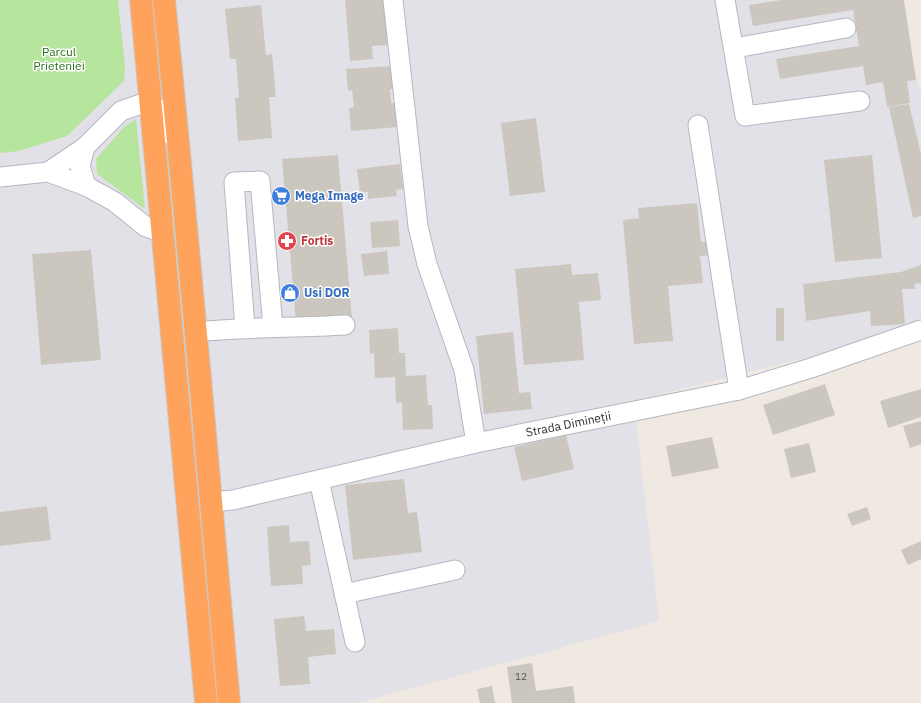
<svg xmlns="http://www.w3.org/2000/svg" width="921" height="703" font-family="'IBM Plex Sans',sans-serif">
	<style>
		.industrial { fill: #e3e1e8 }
		.green { fill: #b6e59e }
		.building { fill: #cbc7bf }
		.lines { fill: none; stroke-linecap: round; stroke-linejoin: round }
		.minor-casing { stroke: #b4b7c1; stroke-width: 21 }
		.highway-casing { stroke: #c9c9c9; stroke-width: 24 }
		.minor { stroke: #fff; stroke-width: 19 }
		.highway { stroke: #ffa35c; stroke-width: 22 }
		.labels { text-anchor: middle; stroke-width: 3; stroke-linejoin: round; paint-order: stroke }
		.number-label { font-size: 10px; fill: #555452 }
		.park-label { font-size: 12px; fill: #2c6e1b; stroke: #fff }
		.shop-label { font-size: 12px; font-weight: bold; fill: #366cbe; stroke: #fff; text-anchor: start }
		.health-label { font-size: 12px; font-weight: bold; fill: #be3a42; stroke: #fff; text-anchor: start }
		.street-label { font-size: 12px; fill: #2e2e2e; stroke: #fff }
	</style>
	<rect width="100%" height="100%" fill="#efe9e1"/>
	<!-- industrial -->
	<polygon class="industrial" points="0,0 895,0 921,93 921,319 891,336 634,401 659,621 358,703 0,703"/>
	<!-- green -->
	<g class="green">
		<polygon points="0,0 118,0 125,66 124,81 67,136 19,151 0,153"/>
		<polygon points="136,119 145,209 97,174 96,159 124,127"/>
	</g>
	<!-- building -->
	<g class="building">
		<polygon points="345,0 389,0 389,45 372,46 373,59 350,61"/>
		<polygon points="781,0 904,0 916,80 907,81 910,103 887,107 883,82 866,85 863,66 780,79 776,59 859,46 853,10 753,26 749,5"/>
		<polygon points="261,5 266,55 272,54 276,97 269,97 272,138 238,141 235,98 239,98 236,59 230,59 225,9"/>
		<polygon points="393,66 395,89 390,89 391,103 396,103 398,127 351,131 349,108 354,107 352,90 348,91 346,69"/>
		<polygon points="909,104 921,154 921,216 913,218 889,107"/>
		<polygon points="536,118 545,192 510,196 501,123"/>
		<polygon points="338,155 352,318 296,323 282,159"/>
		<polygon points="872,155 882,258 835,262 824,160"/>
		<polygon points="400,164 403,189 396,190 397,196 368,199 368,192 360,193 357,169"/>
		<polygon points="697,203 701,242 711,241 713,255 700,256 703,283 668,286 673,341 634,344 623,220 639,218 638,208"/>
		<polygon points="398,220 400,246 372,248 370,222"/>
		<polygon points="91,250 101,360 41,365 32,254"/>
		<polygon points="387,251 389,274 364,276 361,254"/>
		<polygon points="571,264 572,275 598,273 601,300 579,302 584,360 524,365 515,269"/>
		<polygon points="921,265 921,283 914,284 915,289 902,289 905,324 871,326 870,311 806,321 803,284 901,272"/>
		<rect x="776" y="308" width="8" height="33"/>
		<polygon points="398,328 399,353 405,353 406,376 426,375 428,405 432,405 433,429 403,430 402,402 396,403 395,377 375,378 374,353 370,354 369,330"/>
		<polygon points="513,332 519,393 530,392 532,409 484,414 476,336"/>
		<polygon points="825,384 835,415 773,435 763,405"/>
		<polygon points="921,389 921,417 888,428 880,401"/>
		<polygon points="921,421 921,444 910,448 903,426"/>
		<polygon points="566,435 574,469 522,481 514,447"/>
		<polygon points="712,437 719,468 672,477 666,446"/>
		<polygon points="809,443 816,472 791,478 784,449"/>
		<polygon points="404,479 408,513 417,512 422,552 353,560 345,485"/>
		<polygon points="47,506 51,540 0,546 0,512"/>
		<polygon points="867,507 871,519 852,526 847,514"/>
		<polygon points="289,525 290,542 309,541 311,565 302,566 303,584 271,586 267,527"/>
		<polygon points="921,541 921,559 908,565 901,550"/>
		<polygon points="304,616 306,631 334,629 336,654 308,657 310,684 280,686 274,619"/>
		<polygon points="532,663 536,691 573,686 575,703 512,703 507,667"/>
		<polygon points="492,686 495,703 480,703 477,689"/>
	</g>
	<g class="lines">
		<defs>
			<g id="minor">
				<polyline points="393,0 418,226 427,264 464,370 476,443"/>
				<polyline points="725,0 745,116 860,101"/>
				<polyline points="735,48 846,28"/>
				<polyline points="698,125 739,390"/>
				<polyline points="48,172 85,147"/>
				<polyline points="0,177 48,172 86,186"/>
				<polyline points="164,233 146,227 115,202 86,186 80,166 85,147 121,111 141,104 166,111 168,134"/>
				<polyline points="245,328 234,182 260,181 273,327"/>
				<path d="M195,332C245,327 295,328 345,325"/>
				<polyline points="319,480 355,642"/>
				<path id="s1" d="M211,502L233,500L476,443L739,390L811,368L921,330"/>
				<polyline points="344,594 455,570"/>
			</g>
			<g id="highway">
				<polyline points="141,0 206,703"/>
				<path d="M164,0C188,234 208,469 229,703"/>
			</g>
		</defs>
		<!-- minor casing -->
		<use href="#minor" class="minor-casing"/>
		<!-- highway casing -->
		<use href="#highway" class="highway-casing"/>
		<!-- minor -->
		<use href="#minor" class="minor"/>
		<!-- highway -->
		<use href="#highway" class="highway"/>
	</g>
	<!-- icons -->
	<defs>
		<symbol id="supermarket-disc" viewBox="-11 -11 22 22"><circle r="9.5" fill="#3f7fe0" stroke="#fff"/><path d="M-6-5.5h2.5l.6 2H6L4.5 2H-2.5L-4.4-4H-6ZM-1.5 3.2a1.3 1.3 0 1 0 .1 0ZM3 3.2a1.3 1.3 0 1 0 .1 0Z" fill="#fff"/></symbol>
		<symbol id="pharmacy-disc" viewBox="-11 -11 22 22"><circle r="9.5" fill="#e0444e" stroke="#fff"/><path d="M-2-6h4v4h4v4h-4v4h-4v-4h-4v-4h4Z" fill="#fff"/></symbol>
		<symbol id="shop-disc" viewBox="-11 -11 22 22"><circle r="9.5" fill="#3f7fe0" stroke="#fff"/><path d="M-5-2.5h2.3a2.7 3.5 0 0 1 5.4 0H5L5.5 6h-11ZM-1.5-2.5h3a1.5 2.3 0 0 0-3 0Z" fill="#fff"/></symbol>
	</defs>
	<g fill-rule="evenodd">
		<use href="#supermarket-disc" x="270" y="185" width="22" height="22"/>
		<use href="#pharmacy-disc" x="276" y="230" width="22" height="22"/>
		<use href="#shop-disc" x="279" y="282" width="22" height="22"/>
	</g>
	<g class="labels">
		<!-- number labels -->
		<g class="number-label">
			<text x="521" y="680">12</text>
		</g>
		<!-- park labels -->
		<g class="park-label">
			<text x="59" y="56">Parcul<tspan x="59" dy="14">Prieteniei</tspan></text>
		</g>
		<!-- shop labels -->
		<g class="shop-label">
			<text x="295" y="200">Mega Image</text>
			<text x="304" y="297">Usi DOR</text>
		</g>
		<!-- health labels -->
		<g class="health-label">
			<text x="301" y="245">Fortis</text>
		</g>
		<!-- street labels -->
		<g class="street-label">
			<text dy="4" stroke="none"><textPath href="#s1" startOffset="366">Strada Dimineții</textPath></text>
		</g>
	</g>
</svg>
